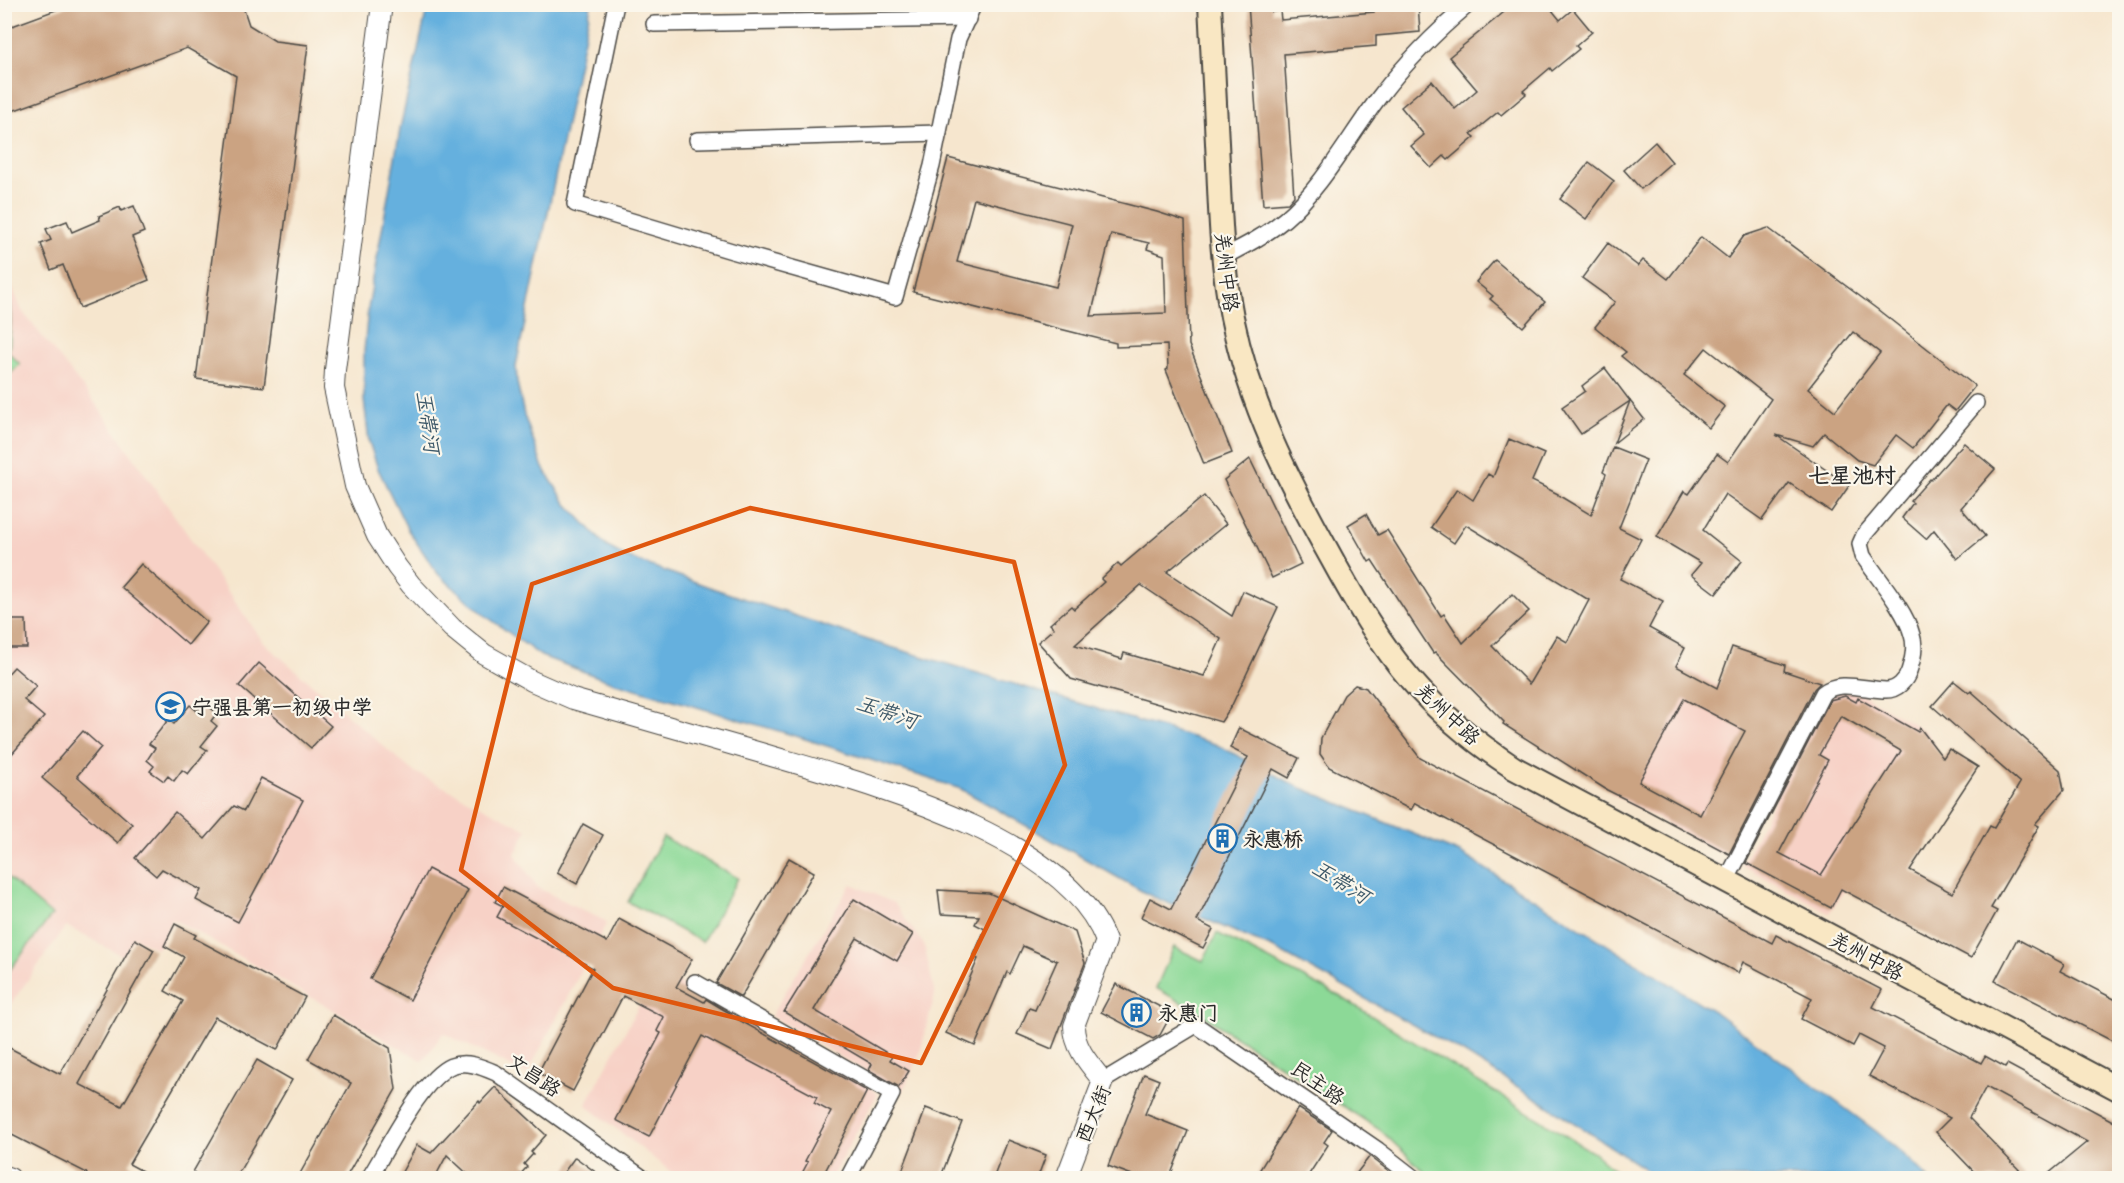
<svg xmlns="http://www.w3.org/2000/svg" width="2124" height="1183" font-family="'Gochi Hand','LXGW WenKai TC',sans-serif">
	<style>
		.built { fill: #f7d1c6 }
		.green { fill: #8cd997; stroke: #5c8261; stroke-width: 1.5 }
		.water { fill: #65b0de; stroke: #486e84; stroke-width: 1.5 }
		.building { fill: #cba382; fill-rule: evenodd }
		.lines { fill: none; stroke-linecap: round; stroke-linejoin: round }
		.minor-casing { stroke: #494743; stroke-width: 18 }
		.tertiary-casing { stroke: #494743; stroke-width: 22 }
		.secondary-casing { stroke: #494743; stroke-width: 26 }
		.minor { stroke: #fff; stroke-width: 15 }
		.tertiary { stroke: #fff; stroke-width: 20 }
		.secondary { stroke: #f9e7c3; stroke-width: 22 }
		.marked { fill: none; stroke: #df570e; stroke-width: 4.5; stroke-linejoin: round }
		.labels { text-anchor: middle; stroke-width: 4.5; stroke-linejoin: round; paint-order: stroke }
		.street-label { font-size: 20px; fill: #2b2b2b; stroke: #fbf7ec }
		.poi-label { font-size: 20px; font-weight: bold; fill: #2b2b2b; stroke: #fbf7ec; text-anchor: start }
		.water-label { font-size: 21px; font-style: italic; fill: #3f5a6a; stroke: #fbf7ec }
		.quarter-label { font-size: 22px; font-weight: bold; fill: #2b2b2b; stroke: #fbf7ec }
	</style>
	<rect width="100%" height="100%" fill="#fbf7ec"/>
	<filter id="ink" filterUnits="userSpaceOnUse"><feTurbulence type="fractalNoise" baseFrequency=".0167" numOctaves="2"/><feDisplacementMap in="SourceGraphic" scale="12" xChannelSelector="R" yChannelSelector="G"/><feConvolveMatrix kernelMatrix="1 2 1 2 8 2 1 2 1" color-interpolation-filters="sRGB"/></filter>
	<filter id="wash" filterUnits="userSpaceOnUse"><feTurbulence type="fractalNoise" baseFrequency=".008" numOctaves="4" result="noise"/><feDisplacementMap in="SourceGraphic" scale="24" xChannelSelector="R" yChannelSelector="G"/><feGaussianBlur stdDeviation="1.35" result="paint"/><feColorMatrix in="noise" values="0 0 0 0 0 0 0 0 0 0 0 0 0 0 0 0 0 1.4 0 .05"/><feComposite in="paint" operator="in"/></filter>
	<g filter="url(#wash)">
		<rect width="100%" height="100%" fill="#f6e6ce"/>
		<!-- built -->
		<g class="built">
			<polygon points="4,267 22,311 93,400 264,643 411,770 527,830 515,854 538,888 607,922 527,1074 443,1033 423,1061 173,919 157,949 134,937 123,956 66,926 5,1012"/>
			<polygon points="1679,665 1741,698 1800,714 1723,854 1610,793"/>
			<polygon points="1840,690 1860,693 1925,731 1936,747 1830,913 1742,865 1823,702"/>
			<polygon points="851,884 894,903 924,945 935,994 920,1053 902,1093 771,1016"/>
			<polygon points="657,972 867,1083 877,1095 831,1178 679,1178 586,1105"/>
		</g>
		<!-- green -->
		<g class="green">
			<path d="M5,281C13,305 11,328 9,353L20,364L5,379Z"/>
			<polygon points="663,837 738,878 702,942 628,902"/>
			<polygon points="5,875 52,915 5,976"/>
			<polygon points="1217,933 1341,997 1594,1153 1623,1178 1431,1178 1380,1130 1204,1016 1156,988 1174,947 1203,961"/>
		</g>
		<!-- water -->
		<polygon class="water" points="428,5 591,5 516,366 517,382 524,415 543,468 566,503 606,546 626,557 715,589 874,642 1215,744 1299,787 1460,853 1718,1014 1877,1132 1908,1158 1928,1178 1655,1178 1642,1167 1550,1107 1462,1052 1277,950 1147,894 961,789 799,737 609,681 541,656 486,616 438,574 408,530 378,469 369,442 364,400 364,352 368,308 401,124"/>
		<g id="blocks">
			<!-- building -->
			<g class="building">
				<polygon points="72,4 242,4 249,25 275,41 308,45 264,387 196,379 236,76 187,48 4,114 4,29"/>
				<polygon points="1248,4 1272,4 1272,12 1280,11 1281,20 1374,12 1373,4 1418,4 1420,32 1376,36 1376,46 1284,54 1294,196 1288,203 1263,205"/>
				<polygon points="1514,4 1547,4 1560,20 1573,9 1592,32 1576,46 1579,49 1552,71 1550,68 1523,91 1526,94 1501,115 1498,112 1471,134 1475,137 1448,160 1444,156 1431,168 1411,146 1424,135 1401,107 1432,81 1455,109 1477,90 1449,57"/>
				<polygon points="1655,142 1672,162 1641,189 1624,170"/>
				<path d="M948,158L1157,212L1185,221L1189,345L1232,453L1204,464L1166,370L1168,369L1167,345L1116,347V343L913,292ZM974,199L1072,224L1056,287L957,262ZM1111,234L1149,243L1147,249L1164,255L1166,313L1091,316Z"/>
				<polygon points="1589,162 1614,181 1586,219 1560,199"/>
				<polygon points="134,206 144,232 132,237 149,280 80,308 63,265 51,270 41,244 51,240 46,229 67,221 72,232 100,220 99,216 120,207 121,211"/>
				<path d="M1768,228L1877,309L1975,386L1955,411L1947,405L1913,448L1896,435L1873,465L1857,460L1824,433L1813,446L1776,435L1849,486L1831,512L1789,483L1762,520L1725,494L1703,530L1742,561L1716,594L1691,575L1701,563L1657,537L1684,491L1689,494L1717,454L1728,462L1771,399L1706,348L1684,375L1725,407L1709,428L1621,356L1626,352L1595,327L1615,302L1582,278L1608,243L1638,266L1643,260L1668,279L1701,237L1728,258L1744,236ZM1853,332L1880,353L1835,411L1808,389Z"/>
				<polygon points="1495,260 1545,302 1523,327 1490,299 1493,296 1476,282"/>
				<polygon points="1605,368 1630,401 1581,434 1562,407 1585,391 1582,386"/>
				<polygon points="1630,401 1644,419 1614,443"/>
				<path d="M1509,439L1544,454L1532,481L1558,494V495L1591,515L1606,474L1603,472L1613,447L1646,460L1619,528L1641,539L1620,579L1663,601L1649,628L1685,648L1676,666L1717,688L1732,647L1785,665L1784,671L1820,683L1814,689L1729,854L1641,807L1607,790L1503,724L1504,722L1435,652L1433,653L1372,560L1369,562L1348,525L1366,514L1378,535L1387,530L1441,616L1444,614L1463,643L1512,594L1529,611L1492,646L1529,684L1557,636L1567,642L1589,600L1466,525L1454,543L1431,527L1457,489L1473,500L1488,474L1493,477ZM1684,699L1745,731L1700,815L1639,782Z"/>
				<polygon points="1964,443 1995,469 1961,508 1985,536 1957,559 1934,530 1926,539 1902,518 1913,503 1910,501 1930,479 1931,480"/>
				<polygon points="1250,459 1301,564 1272,578 1224,480"/>
				<path d="M1204,496L1226,524L1167,572L1232,616L1243,591L1278,607L1232,705L1221,722L1071,679L1038,642L1054,628L1050,624L1071,606L1074,609L1104,582L1101,579L1118,563L1121,566ZM1141,585L1221,639L1204,676L1124,653L1122,659L1075,645Z"/>
				<polygon points="141,564 207,622 188,645 121,587"/>
				<polygon points="4,620 26,620 27,648 4,648"/>
				<polygon points="259,663 331,726 311,748 239,686"/>
				<polygon points="14,667 36,686 24,700 44,717 4,763 4,678"/>
				<path d="M1954,681L1969,693L1971,691L2060,770L2064,790L2035,824L2039,826L1991,908L1997,911L1971,958L1841,889L1831,908L1746,863L1830,700L1845,696L1856,702L1858,698L1918,732L1920,728L1943,758L1949,749L1978,767L1910,870L1952,893L1990,826L1994,828L2020,783L1932,706ZM1841,716L1901,751L1821,875L1779,853L1828,760L1819,755Z"/>
				<polygon points="1355,685 1366,688 1420,758 1772,943 1776,935 1882,990 1873,1007 1981,1063 1985,1056 2005,1067 2007,1064 2120,1125 2120,1179 2042,1179 2087,1142 1986,1087 1969,1118 2028,1179 1981,1179 1936,1132 1950,1118 1869,1076 1884,1048 1859,1035 1853,1046 1801,1019 1812,998 1743,962 1738,973 1415,803 1411,810 1329,767 1320,754 1321,738 1344,695"/>
				<polygon points="204,703 217,713 211,721 217,726 201,746 207,750 188,774 182,770 174,781 168,776 164,781 150,771 154,766 147,760 155,748 149,744 168,720 174,724 190,705 197,711"/>
				<polygon points="1239,728 1299,758 1289,778 1273,769 1197,921 1213,929 1203,948 1141,917 1150,898 1171,909 1248,757 1230,748"/>
				<polygon points="83,731 101,747 77,776 132,824 118,843 42,778"/>
				<polygon points="261,778 303,800 238,922 196,900 201,890 162,869 156,876 135,858 175,812 205,839 234,806 244,811"/>
				<polygon points="583,824 603,835 577,884 557,873"/>
				<polygon points="789,858 814,872 741,997 716,983"/>
				<polygon points="428,869 468,890 410,1000 370,979"/>
				<polygon points="503,887 607,942 619,919 692,959 676,987 704,1002 706,999 731,1014 730,1015 867,1091 821,1179 799,1179 808,1162 805,1161 831,1112 814,1103 817,1097 702,1036 649,1137 616,1120 661,1033 657,1031 664,1017 623,996 573,1091 538,1073 593,968 497,917 503,906 495,902"/>
				<polygon points="938,890 989,893 1075,932 1085,963 1052,1049 1017,1034 1029,1008 1035,1010 1057,961 1023,946 1010,974 1007,972 975,1046 946,1033 978,959 973,957 985,929 975,924 979,916 941,914"/>
				<polygon points="854,899 913,934 897,961 857,938 814,1010 892,1056 890,1060 909,1071 899,1087 869,1070 872,1064 784,1012"/>
				<polygon points="175,924 196,935 194,938 305,997 277,1050 215,1017 129,1164 157,1179 84,1179 87,1173 4,1131 4,1045 60,1074 135,939 154,950 79,1084 122,1106 183,1001 165,991 184,957 164,946"/>
				<polygon points="2017,939 2064,964 2060,971 2120,1002 2120,1045 1995,981"/>
				<polygon points="1116,984 1172,1013 1160,1035 1153,1039 1101,1012"/>
				<polygon points="333,1015 390,1048 396,1089 345,1179 297,1179 351,1083 308,1059"/>
				<polygon points="257,1060 292,1080 235,1179 204,1179 193,1172"/>
				<polygon points="1144,1074 1159,1080 1145,1114 1188,1131 1169,1179 1130,1179 1132,1175 1108,1166"/>
				<polygon points="495,1087 546,1135 531,1152 533,1154 524,1164 527,1167 516,1179 473,1179 447,1155 434,1179 398,1179 417,1145 431,1153 479,1101 480,1103"/>
				<polygon points="926,1108 962,1122 940,1179 899,1179"/>
				<polygon points="1298,1108 1332,1130 1324,1142 1328,1145 1306,1179 1254,1179"/>
				<polygon points="1008,1140 1046,1155 1037,1179 993,1179"/>
				<polygon points="1370,1156 1372,1158 1399,1179 1352,1179"/>
				<polygon points="575,1157 605,1179 559,1179"/>
			</g>
		</g>
	</g>
	<g filter="url(#ink)">
		<use href="#blocks" fill-opacity="0" stroke="#494743" stroke-width="1.5"/>
		<g class="lines">
			<defs>
				<g id="minor">
					<polyline points="616,4 575,204 732,251 895,297 932,166 958,39 974,4"/>
					<polyline points="654,24 968,19"/>
					<polyline points="697,140 939,133"/>
					<path d="M1223,257C1245,246 1266,235 1285,219C1323,187 1350,135 1380,96C1406,62 1436,32 1469,4"/>
					<path d="M1726,881L1823,693C1839,679 1866,690 1886,690C1897,690 1906,681 1909,671C1913,659 1916,647 1912,635C1906,611 1877,577 1863,556L1860,544L1864,535L1976,403"/>
					<polyline points="695,982 892,1094 848,1178"/>
					<polyline points="1103,1081 1196,1025 1378,1150 1414,1178"/>
					<path d="M369,1178C387,1150 421,1079 451,1066C466,1060 482,1067 496,1073L643,1178"/>
				</g>
				<g id="tertiary">
					<path d="M382,4L335,370L334,388L355,486L377,536L397,567L411,585L452,628L484,654L532,681L573,699C636,717 698,735 761,753C861,783 1065,833 1106,941L1074,1026C1074,1048 1090,1065 1103,1081L1066,1178"/>
					<polyline points="4,1176 10,1178"/>
				</g>
				<path id="secondary" d="M1210,4C1213,57 1215,110 1218,163C1220,215 1222,266 1232,317C1250,406 1288,480 1332,559C1355,601 1380,644 1411,680C1441,715 1476,743 1514,768L2120,1090"/>
			</defs>
			<!-- minor casing -->
			<use href="#minor" class="minor-casing"/>
			<!-- tertiary casing -->
			<use href="#tertiary" class="tertiary-casing"/>
			<!-- secondary casing -->
			<use href="#secondary" class="secondary-casing"/>
			<!-- minor -->
			<use href="#minor" class="minor"/>
			<!-- tertiary -->
			<use href="#tertiary" class="tertiary"/>
			<!-- secondary -->
			<use href="#secondary" class="secondary"/>
		</g>
	</g>
	<!-- marked area -->
	<path class="marked" d="M750,508L1014,562L1065,765L921,1063L613,988L461,870L532,584Z"/>
	<!-- icons -->
	<defs>
		<symbol id="school-ring" viewBox="-11 -11 22 22"><circle r="9.5" fill="#fbf7ec" stroke="#1f6fb2" stroke-width="1.5"/><path d="M0-5L7-2L0 1L-7-2ZM-4 1L0 2.5L4 1V4Q0 6-4 4Z" fill="#1f6fb2"/></symbol>
		<symbol id="building-ring" viewBox="-11 -11 22 22"><circle r="9.5" fill="#fbf7ec" stroke="#1f6fb2" stroke-width="1.5"/><path d="M-4-6H4V6H1V3H-1V6H-4ZM-2.5-4.3h1.7v1.8h-1.7ZM.8-4.3h1.7v1.8H.8ZM-2.5-1h1.7V.8h-1.7ZM.8-1h1.7V.8H.8Z" fill="#1f6fb2"/></symbol>
	</defs>
	<g fill-rule="evenodd">
		<use href="#school-ring" x="154" y="690" width="33" height="33"/>
		<use href="#building-ring" x="1206" y="822" width="33" height="33"/>
		<use href="#building-ring" x="1120" y="996" width="33" height="33"/>
	</g>
	<g class="labels">
		<!-- street labels -->
		<g class="street-label">
			<text transform="translate(1227 272) rotate(83)" y="7">羌州中路</text>
			<text transform="translate(1448 714) rotate(43)" y="7">羌州中路</text>
			<text transform="translate(1867 956) rotate(28)" y="7">羌州中路</text>
			<text transform="translate(534 1075) rotate(34)" y="7">文昌路</text>
			<text transform="translate(1318 1083) rotate(35)" y="7">民主路</text>
			<text transform="translate(1093 1114) rotate(-67)" y="7">西大街</text>
		</g>
		<!-- poi labels -->
		<g class="poi-label">
			<text x="192" y="714">宁强县第一初级中学</text>
			<text x="1243" y="846">永惠桥</text>
			<text x="1158" y="1020">永惠门</text>
		</g>
		<!-- water labels -->
		<g class="water-label">
			<text transform="translate(428 422) rotate(82)" y="7">玉带河</text>
			<text transform="translate(887 712) rotate(19)" y="7">玉带河</text>
			<text transform="translate(1341 882) rotate(32)" y="7">玉带河</text>
		</g>
		<!-- quarter labels -->
		<g class="quarter-label">
			<text x="1852" y="483">七星池村</text>
		</g>
	</g>
	<!-- margin -->
	<rect width="2124" height="1183" fill="none" stroke="#fbf7ec" stroke-width="24"/>
</svg>
